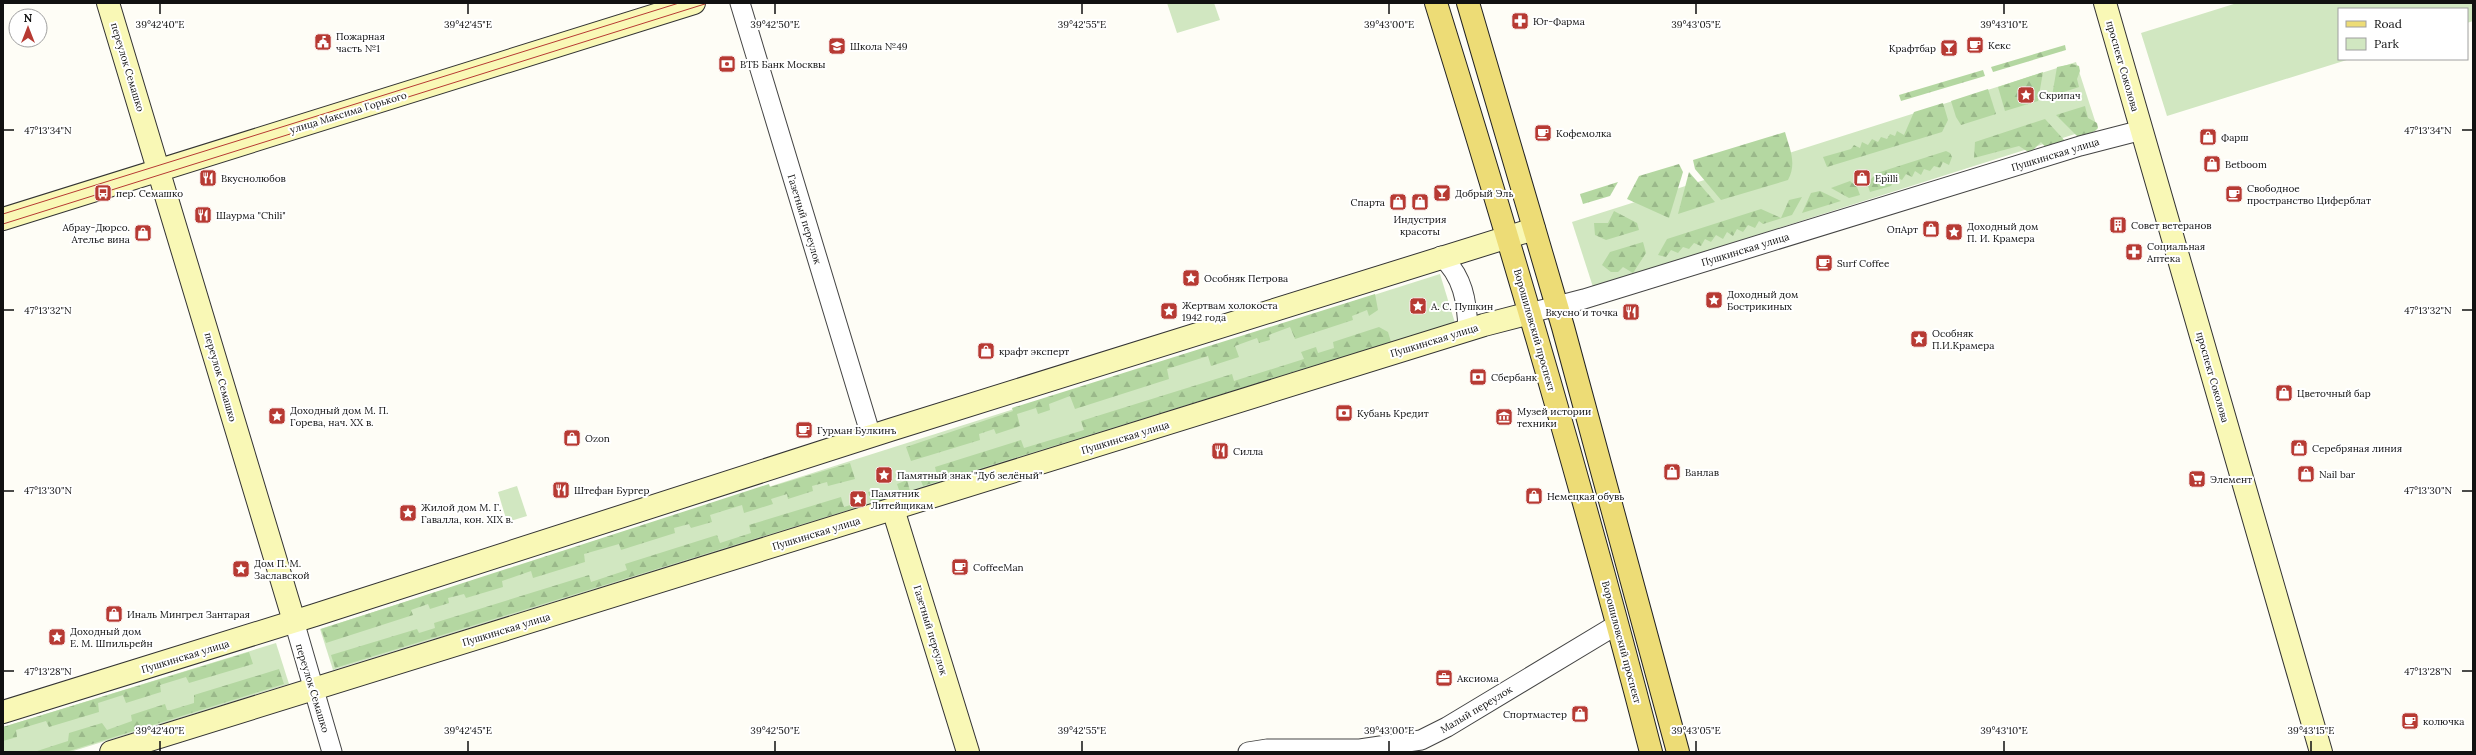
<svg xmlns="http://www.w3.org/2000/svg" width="2476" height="755" font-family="Lora,serif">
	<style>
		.green { fill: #d1e7c1 }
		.forest { fill: url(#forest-firs) }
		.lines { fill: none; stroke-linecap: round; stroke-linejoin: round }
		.street-casing { stroke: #444; stroke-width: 21 }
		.secondary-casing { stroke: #333; stroke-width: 24 }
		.primary-casing { stroke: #222; stroke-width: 24 }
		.street { stroke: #fff; stroke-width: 19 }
		.secondary { stroke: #f9f8b6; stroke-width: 22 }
		.primary { stroke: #eddc76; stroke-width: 22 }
		.tram { stroke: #b73a33; stroke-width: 1 }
		.ticks { fill: none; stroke: #111; stroke-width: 1.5 }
		.labels { text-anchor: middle; stroke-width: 4; stroke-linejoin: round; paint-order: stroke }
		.poi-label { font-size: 10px; fill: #111; stroke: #fff; text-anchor: start }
		.street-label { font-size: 10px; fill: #111; stroke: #fff }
		.ticks-label { font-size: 10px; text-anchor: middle; fill: #111; stroke: #fff; stroke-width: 4; stroke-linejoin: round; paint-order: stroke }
	</style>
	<defs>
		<pattern id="forest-firs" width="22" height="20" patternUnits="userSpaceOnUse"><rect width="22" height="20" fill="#b4d7a1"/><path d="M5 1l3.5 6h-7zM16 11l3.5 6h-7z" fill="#9ab88a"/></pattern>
	</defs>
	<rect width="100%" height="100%" fill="#fefdf6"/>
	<!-- green -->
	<g class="green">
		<polygon points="1167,3 1214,3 1220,20 1177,33"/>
		<polygon points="2237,3 2473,3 2473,21 2467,23 2467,9 2339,9 2339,59 2350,59 2167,116 2141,33"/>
		<polygon points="2076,62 2097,127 1593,287 1572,222"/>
		<polygon points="1440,274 1455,323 333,670 320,629"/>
		<polygon points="517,486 527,516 507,522 498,492"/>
		<polygon points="276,643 289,684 70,752 3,752 3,727"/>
	</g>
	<!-- forest -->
	<g class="forest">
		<polygon points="2065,45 2066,50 1993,72 1991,67"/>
		<polygon points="2072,64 2079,66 2080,71 2077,79 2079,87 2052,96 2057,67"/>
		<polygon points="1983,70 1985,76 1901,101 1899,95"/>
		<polygon points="2043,72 2038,101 2005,111 1998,87"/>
		<polygon points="1988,89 1996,114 1961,125 1956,117 1951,101"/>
		<polygon points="1943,103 1948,120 1942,132 1827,167 1823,157 1851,149 1854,145 1860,148 1862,142 1868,145 1872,139 1878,142 1881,137 1887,139 1890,134 1895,136 1897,131 1904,135 1914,112"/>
		<polygon points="2085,106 2088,118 2097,123 2098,128 2095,131 2079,138 2056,115"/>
		<polygon points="2045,119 2066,142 2047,149 2041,142 2030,153 2019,146 1974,158 1975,142"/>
		<path d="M1785,132C1790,150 1797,163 1788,180L1721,200L1695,169L1693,160Z"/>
		<polygon points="1946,151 1950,153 1952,157 1949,165 1943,162 1940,168 1934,166 1930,171 1924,169 1921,175 1915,171 1912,177 1906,174 1902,180 1896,177 1891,186 1870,192 1867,183 1877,173"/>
		<polygon points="1679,164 1683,172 1669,218 1627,199 1639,176"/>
		<polygon points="1689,172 1715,202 1678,214"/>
		<polygon points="1850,181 1857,187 1860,195 1849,198 1831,188"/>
		<polygon points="1618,182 1610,196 1583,204 1580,194"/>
		<polygon points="1820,191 1841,201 1802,213 1811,193"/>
		<polygon points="1802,197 1792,215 1763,224 1759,221 1755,228 1748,225 1743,232 1737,229 1733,236 1727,232 1723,239 1716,235 1711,242 1705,239 1701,246 1694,243 1689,249 1683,247 1678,253 1671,250 1666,257 1658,255 1667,239 1761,209 1781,218 1789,200"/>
		<polygon points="1614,211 1637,223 1639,230 1606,240 1595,235 1594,223 1608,223"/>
		<polygon points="1643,242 1646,253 1633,273 1623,267 1618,272 1611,272 1602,265 1610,252"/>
		<polygon points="1375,294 1378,310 1369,316 1367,310 1352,316 1353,320 1295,339 1290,327 1269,335 1270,340 1259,343 1257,338 1235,346 1239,357 1211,366 1208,356 1167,369 1169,379 1075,409 1070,396 1049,404 1050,410 1038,414 1036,408 1017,414 1020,426 996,434 994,429 979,434 980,440 911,461 906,447 1013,411 1012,408"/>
		<polygon points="1379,327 1388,332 1391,342 923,486 921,481 937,476 935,467 1021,440 1024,448 1084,430 1081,421 1232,374 1234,381 1304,359 1301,352 1316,347 1318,353 1334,348 1333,342"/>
		<polygon points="850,463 855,479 828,486 827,482 812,486 813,491 788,499 787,494 771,499 773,504 744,513 742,505 710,515 712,522 691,528 689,524 674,528 675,533 621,550 619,544 584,554 585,562 533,578 531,571 502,581 503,587 466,598 464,594 448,598 449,603 430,609 428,604 411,610 413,615 326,643 321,629 769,484 770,487"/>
		<polygon points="907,480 910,491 871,503 868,492 877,490 879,496 899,490 897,484"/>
		<polygon points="841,497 844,507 860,502 861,506 335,668 331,655 417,629 419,633 435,628 434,623 589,575 591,582 627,570 625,564 717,535 720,543 751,533 749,525"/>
		<polygon points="249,652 253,664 189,683 186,677 160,685 161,692 126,703 123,695 98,703 99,712 49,727 46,721 16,730 17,737 3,741 3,727"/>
		<polygon points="279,669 284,684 66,752 34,752 68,741 69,733 102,723 107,730 132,721 131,715 165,704 167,710 171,710 194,703 194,695"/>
	</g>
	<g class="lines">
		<defs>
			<g id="street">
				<polyline points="740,3 871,436"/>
				<path d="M1441,256C1463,276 1467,301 1468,330"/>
				<polyline points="1530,313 1584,299 2080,146 2142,130"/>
				<polyline points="294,621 332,752"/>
				<polyline points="1248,752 1267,749 1360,749 1421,740 1447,727 1618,624"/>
			</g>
			<g id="secondary">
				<polyline points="108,3 294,621"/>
				<polyline points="2105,3 2321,752"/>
				<polyline points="3,219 694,3"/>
				<polyline points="893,509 968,752"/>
				<polyline points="3,712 315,615 890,430 1534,229"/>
				<polyline points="111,752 1484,325 1530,313"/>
			</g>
			<g id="primary">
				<path d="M1436,3C1513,251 1586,500 1651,752"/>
				<polyline points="1468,3 1563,327 1678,752"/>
			</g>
		</defs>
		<!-- street casing -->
		<use href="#street" class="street-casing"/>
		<!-- secondary casing -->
		<use href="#secondary" class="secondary-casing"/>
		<!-- primary casing -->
		<use href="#primary" class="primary-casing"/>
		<!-- street -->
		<use href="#street" class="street"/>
		<!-- secondary -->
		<use href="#secondary" class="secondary"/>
		<!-- primary -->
		<use href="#primary" class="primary"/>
		<!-- tram -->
		<g class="tram">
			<polyline points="3,214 679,3"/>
			<polyline points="3,224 708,3"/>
		</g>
	</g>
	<!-- ticks -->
	<path class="ticks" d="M160,4V14M468,4V14M775,4V14M1082,4V14M1389,4V14M1696,4V14M2004,4V14M4,130H14M2462,130H2472M4,310H14M2462,310H2472M4,491H14M2462,491H2472M4,671H14M2462,671H2472M160,741V751M468,741V751M775,741V751M1082,741V751M1389,741V751M1696,741V751M2004,741V751M2311,741V751"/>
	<!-- icons -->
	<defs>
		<symbol id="pharmacy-square" viewBox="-11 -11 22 22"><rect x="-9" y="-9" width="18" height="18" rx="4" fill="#b73a33" stroke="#fff"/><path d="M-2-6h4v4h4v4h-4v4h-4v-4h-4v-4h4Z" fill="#fff"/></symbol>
		<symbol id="civic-square" viewBox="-11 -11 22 22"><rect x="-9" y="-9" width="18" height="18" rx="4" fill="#b73a33" stroke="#fff"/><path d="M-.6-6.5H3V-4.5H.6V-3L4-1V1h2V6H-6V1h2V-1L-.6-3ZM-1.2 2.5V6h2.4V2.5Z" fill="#fff"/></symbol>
		<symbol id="cafe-square" viewBox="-11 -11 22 22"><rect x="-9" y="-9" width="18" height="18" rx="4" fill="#b73a33" stroke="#fff"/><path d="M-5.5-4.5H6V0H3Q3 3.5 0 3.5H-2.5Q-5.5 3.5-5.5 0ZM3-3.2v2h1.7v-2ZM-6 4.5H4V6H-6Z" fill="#fff"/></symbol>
		<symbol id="school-square" viewBox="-11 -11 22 22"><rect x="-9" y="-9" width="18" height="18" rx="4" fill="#b73a33" stroke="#fff"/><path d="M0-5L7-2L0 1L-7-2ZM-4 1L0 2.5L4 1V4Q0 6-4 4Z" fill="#fff"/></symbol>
		<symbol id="bar-square" viewBox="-11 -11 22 22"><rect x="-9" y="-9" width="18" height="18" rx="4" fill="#b73a33" stroke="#fff"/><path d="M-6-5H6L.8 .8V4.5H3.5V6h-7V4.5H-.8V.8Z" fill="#fff"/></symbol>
		<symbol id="bank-square" viewBox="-11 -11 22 22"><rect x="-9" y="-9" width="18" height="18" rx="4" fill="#b73a33" stroke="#fff"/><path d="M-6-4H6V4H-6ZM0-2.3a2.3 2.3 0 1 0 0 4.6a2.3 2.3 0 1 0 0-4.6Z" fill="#fff"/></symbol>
		<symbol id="sight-square" viewBox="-11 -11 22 22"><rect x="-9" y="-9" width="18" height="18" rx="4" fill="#b73a33" stroke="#fff"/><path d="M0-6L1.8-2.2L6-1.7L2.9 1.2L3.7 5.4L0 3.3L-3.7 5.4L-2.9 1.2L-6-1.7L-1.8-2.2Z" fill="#fff"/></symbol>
		<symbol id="shop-square" viewBox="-11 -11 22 22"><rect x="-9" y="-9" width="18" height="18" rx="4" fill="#b73a33" stroke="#fff"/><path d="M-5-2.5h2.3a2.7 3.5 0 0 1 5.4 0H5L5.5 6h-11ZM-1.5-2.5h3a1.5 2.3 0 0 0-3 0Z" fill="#fff"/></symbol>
		<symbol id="restaurant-square" viewBox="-11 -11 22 22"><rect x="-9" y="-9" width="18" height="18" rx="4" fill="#b73a33" stroke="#fff"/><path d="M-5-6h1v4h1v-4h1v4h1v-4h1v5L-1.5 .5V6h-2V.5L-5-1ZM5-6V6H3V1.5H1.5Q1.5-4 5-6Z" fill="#fff"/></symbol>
		<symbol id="bus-square" viewBox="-11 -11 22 22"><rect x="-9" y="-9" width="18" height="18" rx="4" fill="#b73a33" stroke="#fff"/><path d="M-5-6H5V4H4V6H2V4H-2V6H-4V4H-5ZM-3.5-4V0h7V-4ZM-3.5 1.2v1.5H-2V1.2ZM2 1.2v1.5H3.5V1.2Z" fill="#fff"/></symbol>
		<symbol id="building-square" viewBox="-11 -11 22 22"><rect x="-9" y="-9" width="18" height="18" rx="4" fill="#b73a33" stroke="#fff"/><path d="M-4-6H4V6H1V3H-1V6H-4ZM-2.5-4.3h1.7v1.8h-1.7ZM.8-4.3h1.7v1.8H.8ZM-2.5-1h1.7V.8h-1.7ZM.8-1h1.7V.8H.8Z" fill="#fff"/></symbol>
		<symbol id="museum-square" viewBox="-11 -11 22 22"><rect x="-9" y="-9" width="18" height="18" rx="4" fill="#b73a33" stroke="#fff"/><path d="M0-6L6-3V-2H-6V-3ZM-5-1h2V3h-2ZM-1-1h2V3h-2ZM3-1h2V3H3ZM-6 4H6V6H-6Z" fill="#fff"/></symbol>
		<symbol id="supermarket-square" viewBox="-11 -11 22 22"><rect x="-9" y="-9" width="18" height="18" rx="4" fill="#b73a33" stroke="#fff"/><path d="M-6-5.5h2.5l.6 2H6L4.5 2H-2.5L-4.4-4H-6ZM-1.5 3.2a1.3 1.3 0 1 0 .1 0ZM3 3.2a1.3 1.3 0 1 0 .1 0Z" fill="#fff"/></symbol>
		<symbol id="office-square" viewBox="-11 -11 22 22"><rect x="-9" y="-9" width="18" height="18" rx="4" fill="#b73a33" stroke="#fff"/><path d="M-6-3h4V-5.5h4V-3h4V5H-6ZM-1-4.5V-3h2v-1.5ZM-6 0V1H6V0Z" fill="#fff"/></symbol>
	</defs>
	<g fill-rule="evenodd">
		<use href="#pharmacy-square" x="1510" y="11" width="20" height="20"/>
		<use href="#civic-square" x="313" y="32" width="20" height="20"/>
		<use href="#cafe-square" x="1965" y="35" width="20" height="20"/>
		<use href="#school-square" x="827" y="36" width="20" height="20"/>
		<use href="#bar-square" x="1939" y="38" width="20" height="20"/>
		<use href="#bank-square" x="717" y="54" width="20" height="20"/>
		<use href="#sight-square" x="2016" y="85" width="20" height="20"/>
		<use href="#cafe-square" x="1533" y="123" width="20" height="20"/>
		<use href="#shop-square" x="2198" y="127" width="20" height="20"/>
		<use href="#shop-square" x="2202" y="154" width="20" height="20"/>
		<use href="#restaurant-square" x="198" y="168" width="20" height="20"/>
		<use href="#shop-square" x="1852" y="168" width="20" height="20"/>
		<use href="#bus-square" x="93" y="183" width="20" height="20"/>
		<use href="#bar-square" x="1432" y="183" width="20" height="20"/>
		<use href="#cafe-square" x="2224" y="184" width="20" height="20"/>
		<use href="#shop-square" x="1388" y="192" width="20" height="20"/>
		<use href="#shop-square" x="1410" y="192" width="20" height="20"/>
		<use href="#restaurant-square" x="193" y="205" width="20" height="20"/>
		<use href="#building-square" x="2108" y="215" width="20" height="20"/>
		<use href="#shop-square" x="1921" y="219" width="20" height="20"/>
		<use href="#sight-square" x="1944" y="222" width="20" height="20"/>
		<use href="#shop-square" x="133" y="223" width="20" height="20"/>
		<use href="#pharmacy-square" x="2124" y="242" width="20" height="20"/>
		<use href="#cafe-square" x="1814" y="253" width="20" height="20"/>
		<use href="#sight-square" x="1181" y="268" width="20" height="20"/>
		<use href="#sight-square" x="1704" y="290" width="20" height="20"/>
		<use href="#sight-square" x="1408" y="296" width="20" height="20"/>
		<use href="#sight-square" x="1159" y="301" width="20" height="20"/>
		<use href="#restaurant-square" x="1621" y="302" width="20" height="20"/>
		<use href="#sight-square" x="1909" y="329" width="20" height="20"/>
		<use href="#shop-square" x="976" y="341" width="20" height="20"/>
		<use href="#bank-square" x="1468" y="367" width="20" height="20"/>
		<use href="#shop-square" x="2274" y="383" width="20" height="20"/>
		<use href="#bank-square" x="1334" y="403" width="20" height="20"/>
		<use href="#sight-square" x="267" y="406" width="20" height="20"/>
		<use href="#museum-square" x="1494" y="407" width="20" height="20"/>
		<use href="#cafe-square" x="794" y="420" width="20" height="20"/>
		<use href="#shop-square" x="562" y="428" width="20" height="20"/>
		<use href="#shop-square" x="2289" y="438" width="20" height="20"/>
		<use href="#restaurant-square" x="1210" y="441" width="20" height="20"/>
		<use href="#shop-square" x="1662" y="462" width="20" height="20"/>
		<use href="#shop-square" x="2296" y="464" width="20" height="20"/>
		<use href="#sight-square" x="874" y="465" width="20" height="20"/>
		<use href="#supermarket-square" x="2187" y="469" width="20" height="20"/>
		<use href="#restaurant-square" x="551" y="480" width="20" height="20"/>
		<use href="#shop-square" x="1524" y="486" width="20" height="20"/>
		<use href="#sight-square" x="848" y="489" width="20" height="20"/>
		<use href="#sight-square" x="398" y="503" width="20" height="20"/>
		<use href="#cafe-square" x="950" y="557" width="20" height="20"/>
		<use href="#sight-square" x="231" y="559" width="20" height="20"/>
		<use href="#shop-square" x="104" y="604" width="20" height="20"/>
		<use href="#sight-square" x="47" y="627" width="20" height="20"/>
		<use href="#office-square" x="1434" y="668" width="20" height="20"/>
		<use href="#shop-square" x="1570" y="704" width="20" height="20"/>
		<use href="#cafe-square" x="2400" y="711" width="20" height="20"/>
	</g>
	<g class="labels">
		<!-- poi labels -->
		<g class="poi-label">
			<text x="1533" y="25">Юг-Фарма</text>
			<text x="336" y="40">Пожарная<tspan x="336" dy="12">часть №1</tspan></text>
			<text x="1988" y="49">Кекс</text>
			<text x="850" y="50">Школа №49</text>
			<text x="1936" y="52" text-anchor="end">Крафтбар</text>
			<text x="740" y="68">ВТБ Банк Москвы</text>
			<text x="2039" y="99">Скрипач</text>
			<text x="1556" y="137">Кофемолка</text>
			<text x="2221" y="141">Фарш</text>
			<text x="2225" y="168">Betboom</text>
			<text x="221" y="182">Вкуснолюбов</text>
			<text x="1875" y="182">Epilli</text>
			<text x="2247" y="192">Свободное<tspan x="2247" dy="12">пространство Циферблат</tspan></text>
			<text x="116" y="197">пер. Семашко</text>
			<text x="1455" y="197">Добрый Эль</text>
			<text x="1385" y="206" text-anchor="end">Спарта</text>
			<text x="216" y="219">Шаурма "Chili"</text>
			<text x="1420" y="223" text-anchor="middle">Индустрия<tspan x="1420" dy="12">красоты</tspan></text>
			<text x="2131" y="229">Совет ветеранов</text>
			<text x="1967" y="230">Доходный дом<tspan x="1967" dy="12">П. И. Крамера</tspan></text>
			<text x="130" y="231" text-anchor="end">Абрау-Дюрсо.<tspan x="130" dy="12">Ателье вина</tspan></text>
			<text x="1918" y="233" text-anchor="end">ОпАрт</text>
			<text x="2147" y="250">Социальная<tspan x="2147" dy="12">Аптека</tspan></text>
			<text x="1837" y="267">Surf Coffee</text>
			<text x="1204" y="282">Особняк Петрова</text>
			<text x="1727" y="298">Доходный дом<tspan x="1727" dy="12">Бострикиных</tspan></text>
			<text x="1182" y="309">Жертвам холокоста<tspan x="1182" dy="12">1942 года</tspan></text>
			<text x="1431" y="310">А. С. Пушкин</text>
			<text x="1618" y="316" text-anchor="end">Вкусно и точка</text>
			<text x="1932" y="337">Особняк<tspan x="1932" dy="12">П.И.Крамера</tspan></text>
			<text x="999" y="355">крафт эксперт</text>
			<text x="1491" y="381">Сбербанк</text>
			<text x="2297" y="397">Цветочный бар</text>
			<text x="290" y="414">Доходный дом М. П.<tspan x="290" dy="12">Горева, нач. ХХ в.</tspan></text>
			<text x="1517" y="415">Музей истории<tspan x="1517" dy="12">техники</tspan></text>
			<text x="1357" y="417">Кубань Кредит</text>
			<text x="817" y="434">Гурман Булкинъ</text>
			<text x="585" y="442">Ozon</text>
			<text x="2312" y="452">Серебряная линия</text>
			<text x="1233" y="455">Силла</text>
			<text x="1685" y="476">Ванлав</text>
			<text x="2319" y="478">Nail bar</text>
			<text x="897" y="479">Памятный знак "Дуб зелёный"</text>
			<text x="2210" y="483">Элемент</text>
			<text x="574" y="494">Штефан Бургер</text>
			<text x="871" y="497">Памятник<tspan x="871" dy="12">Литейщикам</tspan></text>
			<text x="1547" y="500">Немецкая обувь</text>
			<text x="421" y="511">Жилой дом М. Г.<tspan x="421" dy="12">Гавалла, кон. XIX в.</tspan></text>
			<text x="254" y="567">Дом П. М.<tspan x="254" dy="12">Заславской</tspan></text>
			<text x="973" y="571">CoffeeMan</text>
			<text x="127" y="618">Иналь Мингрел Зантарая</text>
			<text x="70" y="635">Доходный дом<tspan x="70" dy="12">Е. М. Шпильрейн</tspan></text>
			<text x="1457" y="682">Аксиома</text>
			<text x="1567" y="718" text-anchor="end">Спортмастер</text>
			<text x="2423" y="725">колючка</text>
		</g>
		<!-- street labels -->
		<g class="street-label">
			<text transform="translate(2123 66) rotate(74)" y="4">проспект Соколова</text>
			<text transform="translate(128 67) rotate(73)" y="4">переулок Семашко</text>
			<text transform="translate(348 112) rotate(-17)" y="4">улица Максима Горького</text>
			<text transform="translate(2055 154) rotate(-17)" y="4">Пушкинская улица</text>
			<text transform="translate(805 219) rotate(73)" y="4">Газетный переулок</text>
			<text transform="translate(1745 249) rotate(-17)" y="4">Пушкинская улица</text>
			<text transform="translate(1535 330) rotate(74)" y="4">Ворошиловский проспект</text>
			<text transform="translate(1434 340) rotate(-17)" y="4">Пушкинская улица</text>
			<text transform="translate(221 377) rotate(74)" y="4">переулок Семашко</text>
			<text transform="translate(2213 377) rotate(74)" y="4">проспект Соколова</text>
			<text transform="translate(1125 437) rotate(-17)" y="4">Пушкинская улица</text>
			<text transform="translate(816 533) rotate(-17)" y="4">Пушкинская улица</text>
			<text transform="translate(506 629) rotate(-17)" y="4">Пушкинская улица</text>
			<text transform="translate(931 630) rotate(73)" y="4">Газетный переулок</text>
			<text transform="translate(1622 642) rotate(75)" y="4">Ворошиловский проспект</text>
			<text transform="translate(185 656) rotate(-17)" y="4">Пушкинская улица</text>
			<text transform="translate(313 688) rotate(73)" y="4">переулок Семашко</text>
			<text transform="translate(1476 709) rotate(-31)" y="4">Малый переулок</text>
		</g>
	</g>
	<g class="ticks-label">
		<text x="160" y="28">39°42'40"E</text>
		<text x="468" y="28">39°42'45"E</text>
		<text x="775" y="28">39°42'50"E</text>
		<text x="1082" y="28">39°42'55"E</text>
		<text x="1389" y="28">39°43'00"E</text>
		<text x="1696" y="28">39°43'05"E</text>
		<text x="2004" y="28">39°43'10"E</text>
		<text x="48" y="134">47°13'34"N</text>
		<text x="2428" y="134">47°13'34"N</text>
		<text x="48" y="314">47°13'32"N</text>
		<text x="2428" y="314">47°13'32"N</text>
		<text x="48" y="494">47°13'30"N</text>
		<text x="2428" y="494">47°13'30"N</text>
		<text x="48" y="675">47°13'28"N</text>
		<text x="2428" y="675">47°13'28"N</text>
		<text x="160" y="734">39°42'40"E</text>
		<text x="468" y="734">39°42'45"E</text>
		<text x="775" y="734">39°42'50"E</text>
		<text x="1082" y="734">39°42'55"E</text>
		<text x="1389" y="734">39°43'00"E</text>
		<text x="1696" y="734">39°43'05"E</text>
		<text x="2004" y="734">39°43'10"E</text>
		<text x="2311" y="734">39°43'15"E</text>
	</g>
	<!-- border -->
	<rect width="2476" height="755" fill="none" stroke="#111111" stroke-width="8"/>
	<!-- legend -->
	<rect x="2338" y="8" width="130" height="52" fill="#ffffff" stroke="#a0a0a0"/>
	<rect x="2346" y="21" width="20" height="6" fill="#eddc76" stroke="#a0a0a0"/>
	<text x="2374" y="28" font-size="12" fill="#111111">Road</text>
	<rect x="2346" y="38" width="20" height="12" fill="#d1e7c1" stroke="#a0a0a0"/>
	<text x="2374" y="48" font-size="12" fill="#111111">Park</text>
	<!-- north arrow -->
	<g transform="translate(28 28)"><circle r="19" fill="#ffffff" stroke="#a0a0a0"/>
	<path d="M0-3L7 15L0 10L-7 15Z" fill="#b73a33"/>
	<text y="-6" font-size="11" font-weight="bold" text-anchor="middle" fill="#111111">N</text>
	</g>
</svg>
